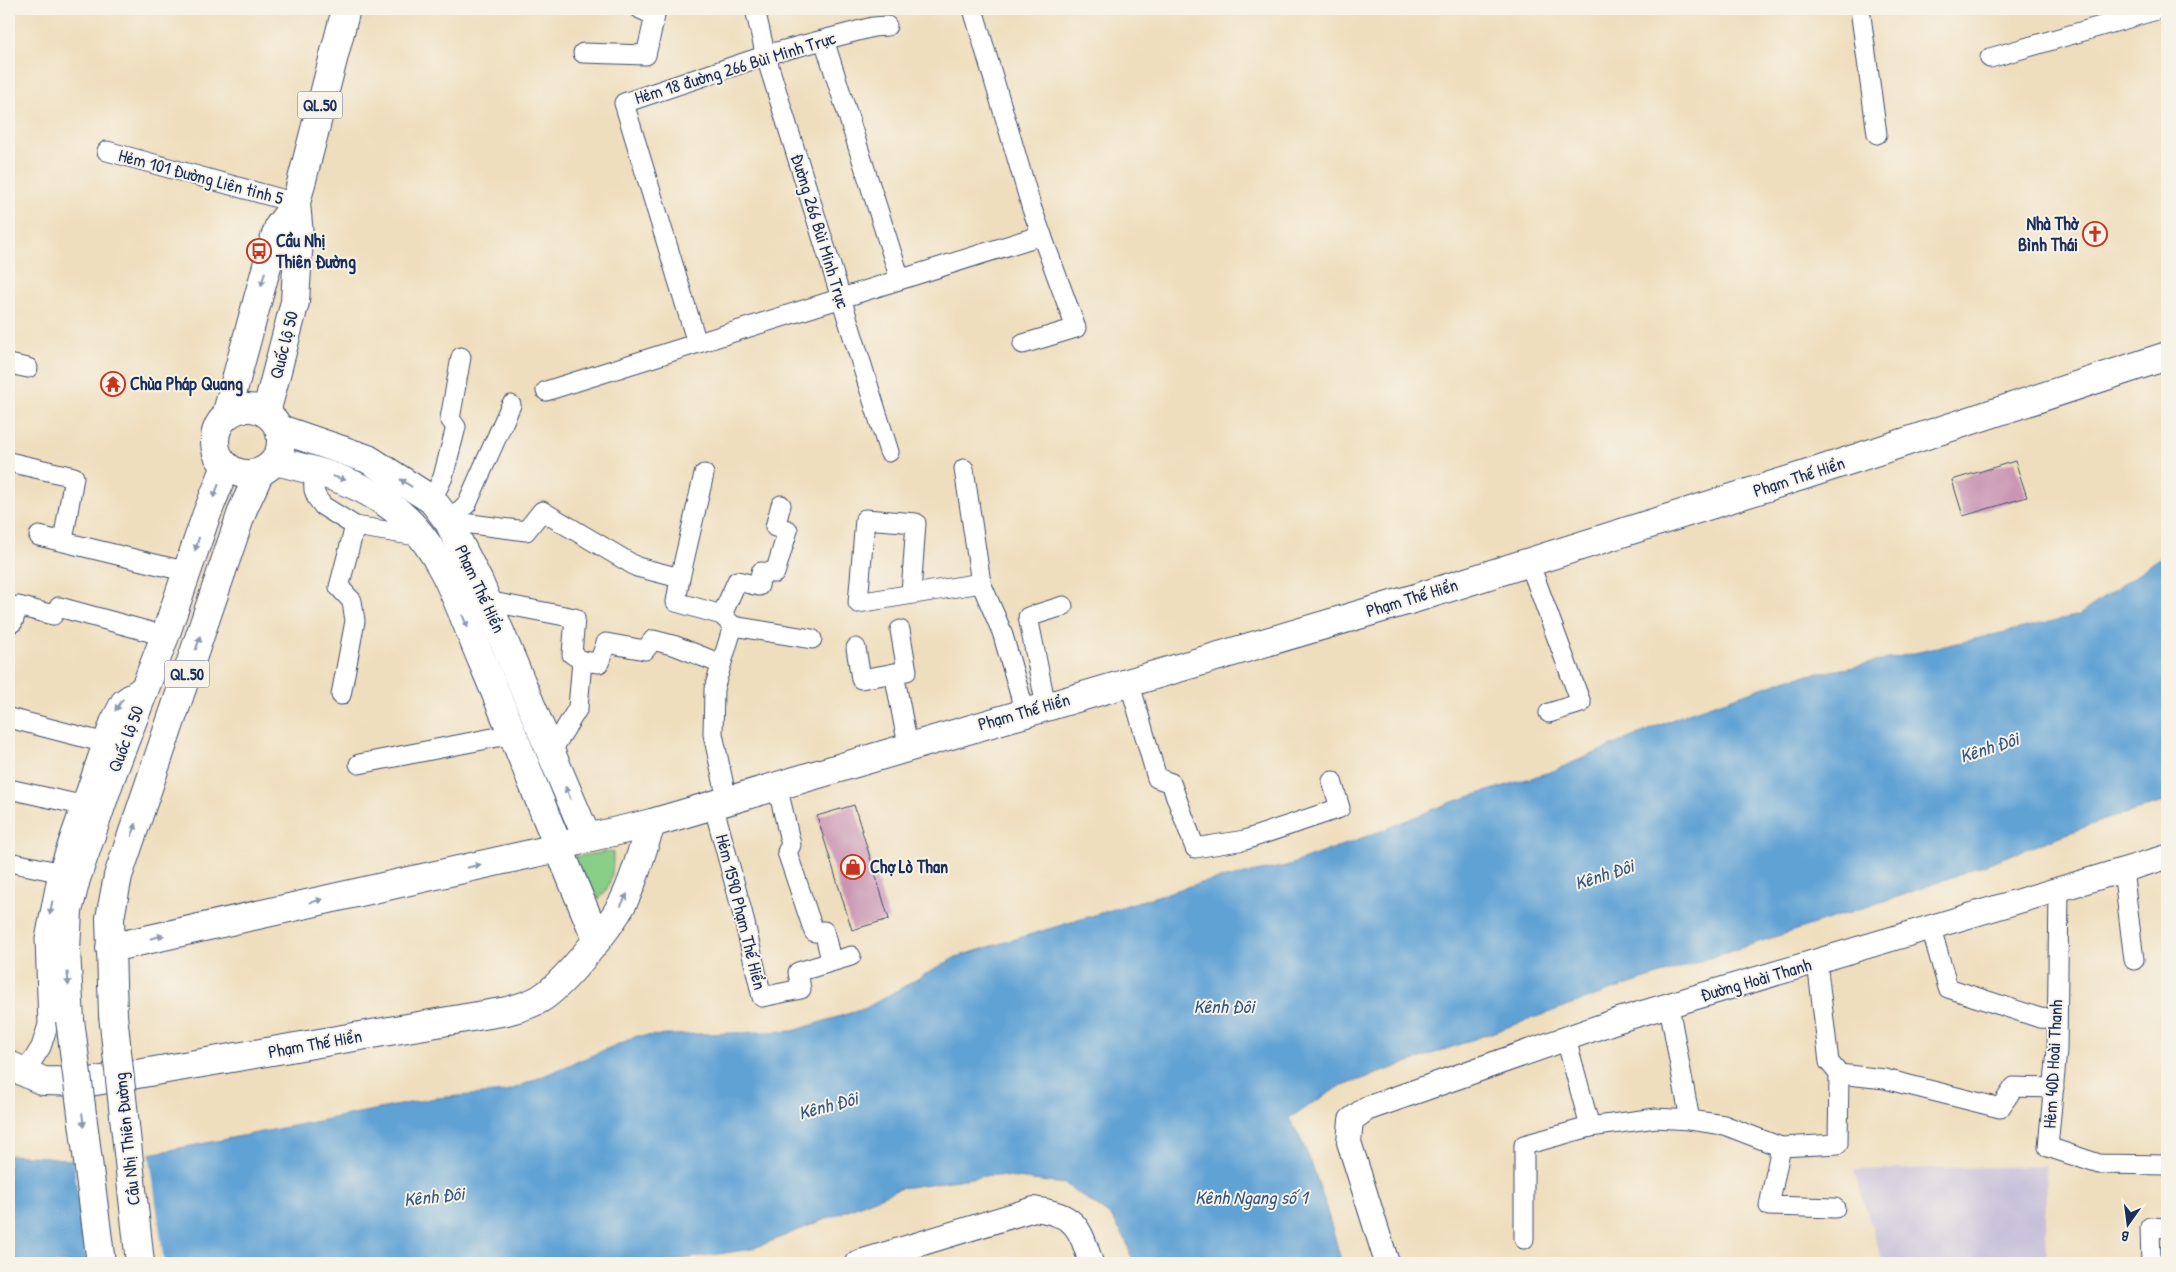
<svg xmlns="http://www.w3.org/2000/svg" width="2176" height="1272" font-family="'Patrick Hand',sans-serif">
	<style>
		.industrial { fill: #c6c0da }
		.green { fill: #89ce87; stroke: #527e72 }
		.water { fill: #60a2d4; stroke: #3e6899 }
		.pier { fill: #efdebd }
		.building { fill: #c995b4 }
		.lines { fill: none; stroke-linecap: round; stroke-linejoin: round }
		.minor-casing { stroke: #3b496c; stroke-width: 21 }
		.tertiary-casing { stroke: #3b496c; stroke-width: 26 }
		.secondary-casing { stroke: #3b496c; stroke-width: 30 }
		.primary-casing { stroke: #3b496c; stroke-width: 30 }
		.minor { stroke: #fff; stroke-width: 19 }
		.tertiary { stroke: #fff; stroke-width: 24 }
		.secondary { stroke: #fff; stroke-width: 28 }
		.primary { stroke: #fff; stroke-width: 28 }
		.primary-bridge-casing { stroke: #3b496c; stroke-width: 30; stroke-linecap: butt }
		.primary-bridge { stroke: #fff; stroke-width: 28 }
		.oneway { fill: #8d97ae }
		.labels { text-anchor: middle; stroke-width: 4; stroke-linejoin: round; paint-order: stroke }
		.shield { fill: #f7f3e8; stroke: #5d6a87; stroke-width: 1 }
		.shield-label { font-size: 16px; font-weight: bold; fill: #1b2f5e }
		.street-label { font-size: 18px; fill: #1b2f5e; stroke: #f7f3e8 }
		.poi-label { font-size: 18px; font-weight: bold; fill: #1b2f5e; stroke: #f7f3e8; text-anchor: start }
		.water-label { font-size: 19px; font-style: italic; fill: #335787; stroke: #f7f3e8 }
	</style>
	<rect width="100%" height="100%" fill="#f7f3e8"/>
	<filter id="ink" filterUnits="userSpaceOnUse"><feTurbulence type="fractalNoise" baseFrequency=".02" numOctaves="2"/><feDisplacementMap in="SourceGraphic" scale="10" xChannelSelector="R" yChannelSelector="G"/><feConvolveMatrix kernelMatrix="1 2 1 2 8 2 1 2 1" color-interpolation-filters="sRGB"/></filter>
	<filter id="wash" filterUnits="userSpaceOnUse"><feTurbulence type="fractalNoise" baseFrequency=".0096" numOctaves="4" result="noise"/><feDisplacementMap in="SourceGraphic" scale="20" xChannelSelector="R" yChannelSelector="G"/><feGaussianBlur stdDeviation="1.12" result="paint"/><feColorMatrix in="noise" values="0 0 0 0 0 0 0 0 0 0 0 0 0 0 0 0 0 1.4 0 .05"/><feComposite in="paint" operator="in"/></filter>
	<g filter="url(#wash)">
		<rect width="100%" height="100%" fill="#efdebd"/>
		<!-- industrial -->
		<polygon class="industrial" points="2045,1166 2047,1263 1883,1263 1854,1170"/>
		<!-- green -->
		<path class="green" d="M613,851C613,871 613,885 599,899L573,857Z"/>
		<!-- water -->
		<path class="water" d="M2167,553V801L2101,821L1906,894L1609,991L1337,1088L1289,1118C1315,1159 1328,1216 1342,1263H1133L1126,1240L1110,1215L1065,1184L992,1175L902,1188L752,1249L656,1263H9V1155L47,1157L99,1164L435,1098L506,1092L637,1036L793,1031L866,1008L956,957L1200,883L1286,866L1378,832L1449,803L1553,771L1688,713L1791,678L1854,667L2079,615Z"/>
		<!-- pier -->
		<polygon class="pier" points="149,1150 164,1263 87,1263 73,1158 99,1162"/>
		<g id="blocks">
			<!-- building -->
			<g class="building">
				<polygon points="2015,461 2027,497 1963,516 1952,480"/>
				<polygon points="854,805 889,919 852,930 817,816"/>
			</g>
		</g>
	</g>
	<g filter="url(#ink)">
		<use href="#blocks" fill-opacity="0" stroke="#3b496c" stroke-width="1"/>
		<g class="lines">
			<defs>
				<g id="minor">
					<polyline points="755,9 766,57 889,452"/>
					<polyline points="973,9 1032,209 1076,328 1023,344"/>
					<polyline points="1860,9 1877,134"/>
					<polyline points="824,40 900,279"/>
					<polyline points="583,53 646,55 655,16 640,9"/>
					<polyline points="1990,58 2160,9"/>
					<polyline points="107,151 296,203"/>
					<polyline points="697,343 624,103 773,53 873,27 887,26"/>
					<polyline points="9,364 28,368"/>
					<polyline points="546,391 1042,235"/>
					<polyline points="9,462 74,477 63,541"/>
					<polyline points="964,469 981,583 1002,632 1025,712"/>
					<polyline points="313,471 314,490 317,498 323,506 355,526 423,537"/>
					<polyline points="432,500 443,477 456,427 450,419 461,357"/>
					<polyline points="448,521 526,531 542,511 637,567 680,578 676,602 722,615 733,626"/>
					<polyline points="448,521 467,504 511,405"/>
					<polyline points="39,536 188,572"/>
					<polyline points="1529,562 1581,703 1549,713"/>
					<polyline points="680,578 704,474"/>
					<polyline points="911,593 916,523 865,519 858,603 981,583"/>
					<polyline points="487,601 575,618 572,654 582,661 599,663 606,643 645,650 653,640 676,646 721,664"/>
					<polyline points="722,615 737,581 759,586 761,572 775,573 788,530 775,527 781,505"/>
					<polyline points="9,624 13,622 18,606 53,615 59,607 165,636"/>
					<polyline points="733,626 812,639"/>
					<polyline points="856,648 861,679 907,671 900,630"/>
					<polyline points="894,673 908,746"/>
					<polyline points="1129,681 1157,778 1171,783 1195,848 1245,840 1340,808 1332,781"/>
					<polyline points="341,695 355,621 352,601 339,587 355,526"/>
					<polyline points="1046,706 1028,617 1063,606"/>
					<polyline points="9,718 102,742"/>
					<polyline points="551,752 578,708 582,661"/>
					<polyline points="359,764 513,734"/>
					<polyline points="777,785 791,845 787,852 814,932 824,931 831,960"/>
					<polyline points="9,789 81,805"/>
					<polyline points="727,800 713,734 714,689 733,626"/>
					<polyline points="713,804 742,911 762,997 801,989 798,972 851,956"/>
					<polyline points="9,862 58,872"/>
					<polyline points="2123,870 2134,960"/>
					<polyline points="2059,890 2057,1050 2048,1147 2099,1164 2167,1165"/>
					<polyline points="1931,928 1948,988 2040,1018 2057,1019"/>
					<polyline points="1669,1006 1690,1120 1724,1125 1781,1147 1838,1144 1839,1074 1829,1062 1817,962"/>
					<polyline points="1566,1039 1590,1127 1656,1118 1690,1120"/>
					<polyline points="24,1074 41,1047 48,1025 45,939 58,872 110,721 121,700 142,685 146,680"/>
					<polyline points="1839,1074 1885,1079 2000,1108 2014,1087 2054,1088"/>
					<polyline points="1781,1147 1769,1206 1835,1208"/>
					<polyline points="1524,1239 1524,1145 1590,1127"/>
					<polyline points="2151,1263 2150,1227 2167,1228"/>
				</g>
				<g id="tertiary">
					<path d="M857,1263L1034,1209C1075,1215 1079,1225 1091,1263"/>
					<polyline points="1387,1263 1349,1142 1351,1120 1366,1109 1619,1020 2167,857"/>
				</g>
				<g id="secondary">
					<polyline points="280,429 368,459 432,500 448,521 479,582 587,838"/>
					<path d="M275,461C323,472 368,484 405,518C445,555 462,615 483,663C522,755 558,848 597,940"/>
					<polyline points="110,948 557,848 587,838 652,823 1416,598 1808,474 2167,356"/>
					<path d="M9,1065L43,1081L90,1082L507,1011C518,1008 530,1005 540,999C563,985 615,922 626,896C637,873 642,847 652,823"/>
				</g>
				<g id="primary">
					<circle cx="248" cy="441" r="33"/>
					<polyline points="266,413 295,302 299,235 296,203 346,9"/>
					<polyline points="226,416 274,240 279,226 296,203"/>
					<polyline points="113,1015 110,918 118,876 243,509 260,472"/>
					<polyline points="70,1020 66,950 68,911 76,879 111,777 165,636 206,516 226,466"/>
				</g>
			</defs>
			<!-- minor casing -->
			<use href="#minor" class="minor-casing"/>
			<!-- tertiary casing -->
			<use href="#tertiary" class="tertiary-casing"/>
			<!-- secondary casing -->
			<use href="#secondary" class="secondary-casing"/>
			<!-- primary casing -->
			<use href="#primary" class="primary-casing"/>
			<!-- minor -->
			<use href="#minor" class="minor"/>
			<!-- tertiary -->
			<use href="#tertiary" class="tertiary"/>
			<!-- secondary -->
			<use href="#secondary" class="secondary"/>
			<!-- primary -->
			<use href="#primary" class="primary"/>
			<defs>
				<g id="primary-bridge">
					<polyline points="113,1015 140,1263"/>
					<polyline points="70,1020 101,1263"/>
				</g>
			</defs>
			<!-- primary-bridge casing -->
			<use href="#primary-bridge" class="primary-bridge-casing"/>
			<!-- primary-bridge -->
			<use href="#primary-bridge" class="primary-bridge"/>
		</g>
		<!-- one-way arrows -->
		<defs><path id="oneway-solid" d="M-6-.8H1V-3.2L6.5 0L1 3.2V.8H-6Z" transform="scale(1.25)"/></defs>
		<g class="oneway">
			<use href="#oneway-solid" transform="translate(263 279) rotate(105)"/>
			<use href="#oneway-solid" transform="translate(339 478) rotate(16)"/>
			<use href="#oneway-solid" transform="translate(406 483) rotate(-147)"/>
			<use href="#oneway-solid" transform="translate(216 491) rotate(112)"/>
			<use href="#oneway-solid" transform="translate(197 544) rotate(107)"/>
			<use href="#oneway-solid" transform="translate(465 621) rotate(67)"/>
			<use href="#oneway-solid" transform="translate(198 643) rotate(-71)"/>
			<use href="#oneway-solid" transform="translate(119 705) rotate(124)"/>
			<use href="#oneway-solid" transform="translate(568 793) rotate(-113)"/>
			<use href="#oneway-solid" transform="translate(134 830) rotate(-71)"/>
			<use href="#oneway-solid" transform="translate(474 866) rotate(-13)"/>
			<use href="#oneway-solid" transform="translate(624 900) rotate(-62)"/>
			<use href="#oneway-solid" transform="translate(316 901) rotate(-13)"/>
			<use href="#oneway-solid" transform="translate(51 908) rotate(101)"/>
			<use href="#oneway-solid" transform="translate(157 937) rotate(-13)"/>
			<use href="#oneway-solid" transform="translate(68 979) rotate(86)"/>
			<use href="#oneway-solid" transform="translate(83 1120) rotate(83)"/>
		</g>
	</g>
	<!-- icons -->
	<defs>
		<symbol id="church-ring" viewBox="-11 -11 22 22"><circle r="9.5" fill="#f7f3e8" stroke="#c8321e" stroke-width="1.5"/><path d="M-1.2-6h2.4v3.5h3.3v2.4h-3.3V6h-2.4V-.1h-3.3v-2.4h3.3Z" fill="#c8321e"/></symbol>
		<symbol id="bus-ring" viewBox="-11 -11 22 22"><circle r="9.5" fill="#f7f3e8" stroke="#c8321e" stroke-width="1.5"/><path d="M-5-6H5V4H4V6H2V4H-2V6H-4V4H-5ZM-3.5-4V0h7V-4ZM-3.5 1.2v1.5H-2V1.2ZM2 1.2v1.5H3.5V1.2Z" fill="#c8321e"/></symbol>
		<symbol id="temple-ring" viewBox="-11 -11 22 22"><circle r="9.5" fill="#f7f3e8" stroke="#c8321e" stroke-width="1.5"/><path d="M0-6L5-2H3V0L6.5 2.5H4V6H1.5V3h-3V6H-4V2.5H-6.5L-3 0V-2H-5Z" fill="#c8321e"/></symbol>
		<symbol id="shop-ring" viewBox="-11 -11 22 22"><circle r="9.5" fill="#f7f3e8" stroke="#c8321e" stroke-width="1.5"/><path d="M-5-2.5h2.3a2.7 3.5 0 0 1 5.4 0H5L5.5 6h-11ZM-1.5-2.5h3a1.5 2.3 0 0 0-3 0Z" fill="#c8321e"/></symbol>
	</defs>
	<g fill-rule="evenodd">
		<use href="#church-ring" x="2081" y="220" width="28" height="28"/>
		<use href="#bus-ring" x="245" y="237" width="28" height="28"/>
		<use href="#temple-ring" x="99" y="370" width="28" height="28"/>
		<use href="#shop-ring" x="839" y="853" width="28" height="28"/>
	</g>
	<g class="labels">
		<!-- shield labels -->
		<g class="shield">
			<rect x="297.5" y="91.5" width="45" height="27" rx="4"/>
			<rect x="164.5" y="660.5" width="45" height="27" rx="4"/>
		</g>
		<g class="shield-label">
			<text x="320" y="111">QL.50</text>
			<text x="187" y="680">QL.50</text>
		</g>
		<!-- street labels -->
		<g class="street-label">
			<text transform="translate(735 68) rotate(-17)" y="6">Hẻm 18 đường 266 Bùi Minh Trực</text>
			<text transform="translate(201 177) rotate(15)" y="6">Hẻm 101 Đường Liên tỉnh 5</text>
			<text transform="translate(820 231) rotate(73)" y="6">Đường 266 Bùi Minh Trực</text>
			<text transform="translate(284 345) rotate(-76)" y="6">Quốc lộ 50</text>
			<text transform="translate(1799 477) rotate(-18)" y="6">Phạm Thế Hiển</text>
			<text transform="translate(480 589) rotate(65)" y="6">Phạm Thế Hiển</text>
			<text transform="translate(1412 598) rotate(-17)" y="6">Phạm Thế Hiển</text>
			<text transform="translate(1024 712) rotate(-16)" y="6">Phạm Thế Hiển</text>
			<text transform="translate(126 739) rotate(-69)" y="6">Quốc lộ 50</text>
			<text transform="translate(741 912) rotate(76)" y="6">Hẻm 1590 Phạm Thế Hiển</text>
			<text transform="translate(1756 980) rotate(-16)" y="6">Đường Hoài Thanh</text>
			<text transform="translate(315 1044) rotate(-10)" y="6">Phạm Thế Hiển</text>
			<text transform="translate(2053 1064) rotate(-87)" y="6">Hẻm 40D Hoài Thanh</text>
			<text transform="translate(127 1139) rotate(-96)" y="6">Cầu Nhị Thiên Đường</text>
		</g>
		<!-- poi labels -->
		<g class="poi-label">
			<text x="2078" y="230" text-anchor="end">Nhà Thờ<tspan x="2078" dy="21">Bình Thái</tspan></text>
			<text x="276" y="247">Cầu Nhị<tspan x="276" dy="21">Thiên Đường</tspan></text>
			<text x="130" y="390">Chùa Pháp Quang</text>
			<text x="870" y="873">Chợ Lò Than</text>
		</g>
		<!-- water labels -->
		<g class="water-label">
			<text transform="translate(1989 747) rotate(-18)" y="7">Kênh Đôi</text>
			<text transform="translate(1604 874) rotate(-18)" y="7">Kênh Đôi</text>
			<text x="1224" y="1013">Kênh Đôi</text>
			<text transform="translate(828 1105) rotate(-15)" y="7">Kênh Đôi</text>
			<text transform="translate(434 1196) rotate(-6)" y="7">Kênh Đôi</text>
			<text x="1251" y="1204">Kênh Ngang số 1</text>
		</g>
	</g>
	<!-- margin -->
	<rect width="2176" height="1272" fill="none" stroke="#f7f3e8" stroke-width="30"/>
	<!-- north arrow -->
	<g transform="translate(2128 1224) rotate(194)" stroke="#f7f3e8" stroke-width="4" paint-order="stroke">
	<path d="M0-4L9 19L0 12L-9 19Z" fill="#1b2f5e"/>
	<text y="-8" font-size="14" font-weight="bold" text-anchor="middle" fill="#1b2f5e">B</text>
	</g>
</svg>
